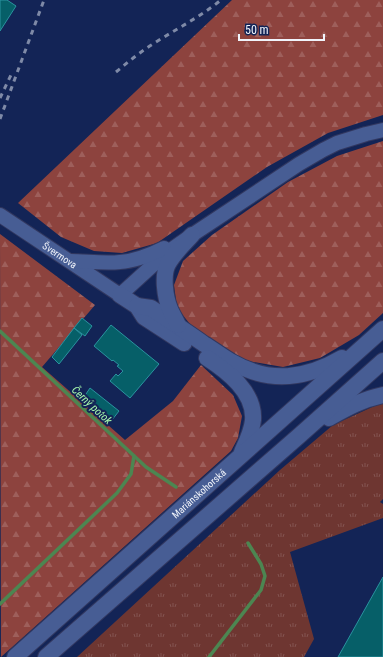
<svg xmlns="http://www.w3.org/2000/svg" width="383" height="657" font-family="'Roboto Condensed',sans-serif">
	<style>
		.grass { fill: url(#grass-tufts) }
		.forest { fill: url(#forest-firs) }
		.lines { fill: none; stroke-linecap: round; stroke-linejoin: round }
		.stream { stroke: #4c8651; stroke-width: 3.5 }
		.building { fill: #065f68; stroke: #2a939f }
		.tertiary-casing { stroke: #323860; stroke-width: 16 }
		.secondary-casing { stroke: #323860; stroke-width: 18 }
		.tertiary { stroke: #475d94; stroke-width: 14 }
		.secondary { stroke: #475d94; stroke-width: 16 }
		.rail { stroke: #7f8aa7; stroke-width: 3; stroke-dasharray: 5 5; stroke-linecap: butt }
		.labels { text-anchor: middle; stroke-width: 4; stroke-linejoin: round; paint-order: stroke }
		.street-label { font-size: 10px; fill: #f1f4fb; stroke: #132456 }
		.water-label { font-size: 11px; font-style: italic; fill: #a6f8ac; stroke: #132456 }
	</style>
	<defs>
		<pattern id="grass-tufts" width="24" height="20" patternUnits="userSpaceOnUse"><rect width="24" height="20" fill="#6e3631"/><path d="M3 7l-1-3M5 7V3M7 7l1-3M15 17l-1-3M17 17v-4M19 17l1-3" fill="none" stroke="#835450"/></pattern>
		<pattern id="forest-firs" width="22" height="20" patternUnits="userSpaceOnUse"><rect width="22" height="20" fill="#8d433e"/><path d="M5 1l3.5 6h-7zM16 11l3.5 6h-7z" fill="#9e5f5b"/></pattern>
	</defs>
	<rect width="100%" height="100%" fill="#132456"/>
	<!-- grass -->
	<polygon class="grass" points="381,403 383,403 383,499 380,502 383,504 383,518 290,552 314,639 304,657 77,657 280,470 333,425"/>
	<!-- forest -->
	<g class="forest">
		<polygon points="232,0 383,0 383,115 328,133 267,167 157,243 122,253 94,251 61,237 18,203"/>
		<polygon points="383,141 383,313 359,335 320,358 283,367 242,360 194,329 177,308 174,285 183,261 212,235 288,182 337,156"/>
		<polygon points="0,234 95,305 42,367 125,440 173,401 201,365 233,395 242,416 238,438 231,451 1,657"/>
	</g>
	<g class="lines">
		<!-- stream -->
		<g class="stream">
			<polyline points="0,331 146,467 176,487"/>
			<polyline points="0,604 117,493 131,474 134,456"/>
			<polyline points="209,657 261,590 265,576 261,564 248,543"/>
		</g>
	</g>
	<!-- building -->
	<g class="building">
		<polygon points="0,0 7,0 16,6 0,31"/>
		<polygon points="82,318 92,326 85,336 74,328"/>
		<polygon points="111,325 159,364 130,398 110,381 116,374 118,376 123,371 117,366 119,365 113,360 112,361 94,346"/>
		<polygon points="74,328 82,335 59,364 52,357"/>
		<polygon points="90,388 119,411 112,420 84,397"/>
		<polygon points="383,577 383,657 338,657"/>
	</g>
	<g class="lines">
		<defs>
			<g id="tertiary">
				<path id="s1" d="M0,215L120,295L165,254L192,235L299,164L323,150L337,143L366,134L383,130"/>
				<path d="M70,261C86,261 104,264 120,262C136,261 150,255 164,248"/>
			</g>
			<g id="secondary">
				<polyline points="120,295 137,306 144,317 184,343"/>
				<path d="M137,306L151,308C169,320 187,332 204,344C214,350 223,357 232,362C270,384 306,379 342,358"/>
				<path d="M178,325C176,320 172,314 170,309C165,297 162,275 168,264C174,253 184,244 192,235"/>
				<path d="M207,358C227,371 255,392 253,420C252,431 247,441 242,452"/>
				<path d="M329,418C347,408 363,399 383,395"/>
				<path id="s2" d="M15,657L383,329"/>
				<polyline points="46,657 300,435 383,361"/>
			</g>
		</defs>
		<!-- tertiary casing -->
		<use href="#tertiary" class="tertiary-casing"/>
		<!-- secondary casing -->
		<use href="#secondary" class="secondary-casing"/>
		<!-- tertiary -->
		<use href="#tertiary" class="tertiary"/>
		<!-- secondary -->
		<use href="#secondary" class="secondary"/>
		<!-- rail -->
		<g class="rail">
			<path d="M116,72C128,62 140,52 153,44C176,29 200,17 221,0"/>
			<polyline points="0,98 11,75"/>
			<polyline points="0,119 44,0"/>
		</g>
	</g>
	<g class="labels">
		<!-- street labels -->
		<g class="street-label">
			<text dy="4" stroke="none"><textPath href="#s1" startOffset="72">Švermova</textPath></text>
			<text dy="4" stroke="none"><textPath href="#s2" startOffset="246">Mariánskohorská</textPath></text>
		</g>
		<!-- water labels -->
		<g class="water-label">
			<text transform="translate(92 405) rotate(43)" y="4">Černý potok</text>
		</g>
	</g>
	<!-- scale -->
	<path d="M239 34v6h85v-6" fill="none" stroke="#f1f4fb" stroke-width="2"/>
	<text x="245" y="34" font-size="12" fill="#f1f4fb" stroke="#132456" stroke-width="3" paint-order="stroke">50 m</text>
</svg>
